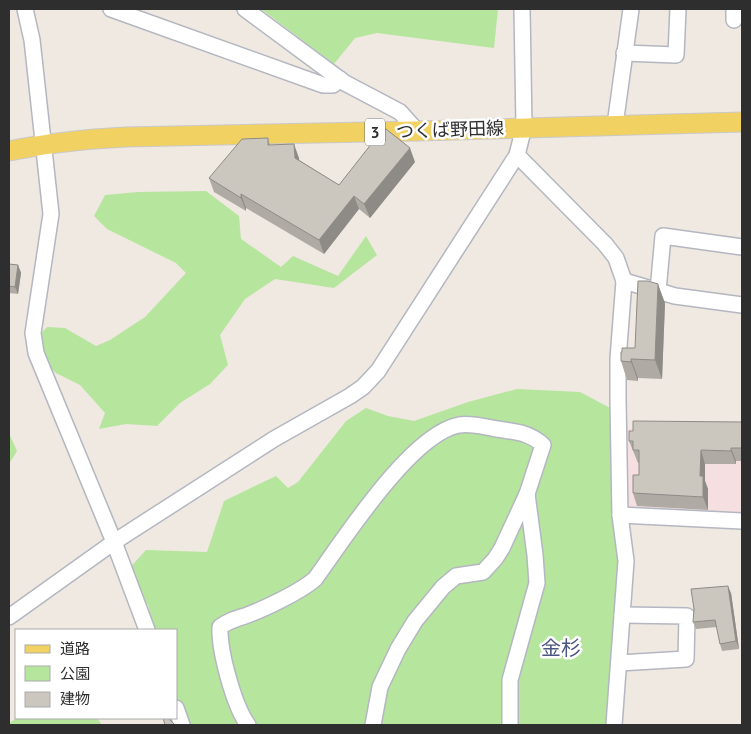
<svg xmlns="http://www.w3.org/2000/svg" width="751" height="734" font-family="'PT Sans','Noto Sans JP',sans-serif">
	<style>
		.medical { fill: #f5dfe0 }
		.green { fill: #b6e59e }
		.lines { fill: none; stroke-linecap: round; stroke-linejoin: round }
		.minor-casing { stroke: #b4b7c1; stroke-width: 18 }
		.major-casing { stroke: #c9c9c9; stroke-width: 21 }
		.minor { stroke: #fff; stroke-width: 15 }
		.major { stroke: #f2d163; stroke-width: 19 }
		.wall { fill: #afaba4 }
		.shaded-wall { fill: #8e8b86 }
		.building { fill: #cbc7bf; stroke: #8e8b86 }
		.labels { text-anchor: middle; stroke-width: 5; stroke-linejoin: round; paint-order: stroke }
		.shield { fill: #fff; stroke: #6d6d6d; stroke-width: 1 }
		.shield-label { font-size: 16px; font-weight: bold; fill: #2e2e2e }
		.street-label { font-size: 18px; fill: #2e2e2e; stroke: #fff }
		.quarter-label { font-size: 20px; fill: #4d5680; stroke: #fff }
	</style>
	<rect width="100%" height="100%" fill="#efe9e1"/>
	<!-- medical -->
	<polygon class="medical" points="622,428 742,429 742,517 624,512"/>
	<!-- green -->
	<g class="green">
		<polygon points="261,9 498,9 494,48 377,33 355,38 334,64"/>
		<polygon points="206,191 239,216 241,239 281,267 293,256 338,276 366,236 377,255 334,288 275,279 245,299 220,335 228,365 210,384 180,403 157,426 126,424 99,429 105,413 80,385 56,373 28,348 47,327 65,328 96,346 110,340 145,317 186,273 176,263 107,229 94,216 105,195 138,192"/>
		<polygon points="517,389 580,392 612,409 626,432 612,505 621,554 608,725 182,725 176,708 176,630 154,630 148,605 124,574 146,550 207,552 224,501 276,476 288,488 298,482 346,421 366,408 388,416 414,421 468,402"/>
		<polygon points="9,433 17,451 9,464"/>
		<polygon points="17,718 97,718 102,725 9,725 9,723"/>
	</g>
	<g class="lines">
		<defs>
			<g id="minor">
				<polyline points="25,9 32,40 51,214 33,333 36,353 114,542 147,630"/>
				<polyline points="111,9 323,85 333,85 340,79"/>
				<polyline points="245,9 345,83 400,112 417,131"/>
				<polyline points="734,20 734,9"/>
				<polyline points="624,53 676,55 678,9"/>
				<polyline points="615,125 631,9"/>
				<polyline points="517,155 605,244 616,258 624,281 618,359 618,400 620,515 626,561 614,725"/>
				<polyline points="624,281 675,296 742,305"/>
				<polyline points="658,291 663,236 742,247"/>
				<polyline points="620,515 742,521"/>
				<polyline points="9,617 114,542 274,439 350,396 363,387 378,371 517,155 524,127 522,9"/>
				<polyline points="619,663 686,659 687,616 622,615"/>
				<polyline points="176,708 182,725"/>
				<path d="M248,725C234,706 219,651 220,627C228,621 235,619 245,616C264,609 300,592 315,579C344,539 411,434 459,425C472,423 485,427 497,429C515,432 529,432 543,445L527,494L502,548L495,559L483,572L456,576L443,587L415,621L398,649L380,687L373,725"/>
				<polyline points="510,725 510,680 537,583 535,555 527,494"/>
			</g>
			<path id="major" d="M9,151C48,143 86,139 126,137L417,131L742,122"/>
		</defs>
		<!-- minor casing -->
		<use href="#minor" class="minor-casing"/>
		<!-- major casing -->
		<use href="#major" class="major-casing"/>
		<!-- minor -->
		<use href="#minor" class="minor"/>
		<!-- major -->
		<use href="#major" class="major"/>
	</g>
	<!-- wall -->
	<g class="wall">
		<polygon points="268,138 270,145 299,158 299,160 339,185 415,162 370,218 359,209 324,254 246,208 246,211 214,192 209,178"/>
		<polygon points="9,264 18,265 21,273 18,294 9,293"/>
		<polygon points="665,303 662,379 638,378 638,381 627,380 621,361 622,352 635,348"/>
		<polygon points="742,422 742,461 736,461 736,464 705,464 705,481 708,489 708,510 637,506 633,493 639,475 639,463 638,463 629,441"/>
		<polygon points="731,593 739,649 722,651 720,644 717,627 696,629 693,622"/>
	</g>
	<!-- shaded-wall -->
	<g class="shaded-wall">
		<polygon points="294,144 299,158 300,172 295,158"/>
		<polygon points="410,148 415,162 370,218 364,204"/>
		<polygon points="241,194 246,208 246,211 241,198"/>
		<polygon points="354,196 359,209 324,254 319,240"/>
		<polygon points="18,265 21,273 18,294 15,287"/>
		<polygon points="658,284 665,303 662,379 655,360"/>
		<polygon points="631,359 638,378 638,381 631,362"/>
		<polygon points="731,448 736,461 736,464 731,451"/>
		<polygon points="701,450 705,464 705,481 708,489 708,510 703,497 700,476"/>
		<polygon points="728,586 731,593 739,649 736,641"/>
	</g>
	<!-- building -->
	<g class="building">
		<polygon points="383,129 386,129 410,148 364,204 354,196 319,240 241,194 241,198 209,178 242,139 268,138 268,145 294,144 295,158 339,185"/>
		<polygon points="9,264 18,265 15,287 9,286"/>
		<polygon points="638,281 648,281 658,284 655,360 631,359 631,362 621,361 621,352 622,352 622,348 635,348"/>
		<polygon points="633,421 742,422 742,448 731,448 731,451 701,450 700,476 703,476 703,497 633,493 633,475 639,475 639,450 633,450 633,441 629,441 629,431 633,431"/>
		<polygon points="728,586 736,641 720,644 715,620 693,622 694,609 691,589"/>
		<polygon points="163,718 169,718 171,721 175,725 165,725"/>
	</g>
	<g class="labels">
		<!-- shield labels -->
		<rect class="shield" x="365" y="118.5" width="20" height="27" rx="4"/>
		<g class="shield-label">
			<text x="375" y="138">3</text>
		</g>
		<!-- street labels -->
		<g class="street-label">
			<text transform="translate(450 130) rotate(-2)" y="6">つくば野田線</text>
		</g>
		<!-- quarter labels -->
		<g class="quarter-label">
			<text x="561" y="655">金杉</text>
		</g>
	</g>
	<!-- border -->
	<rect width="751" height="734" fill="none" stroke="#2e2e2e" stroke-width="20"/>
	<!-- legend -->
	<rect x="15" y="629" width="162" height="90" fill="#ffffff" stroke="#ababab"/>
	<rect x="25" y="645" width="25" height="8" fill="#f2d163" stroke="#ababab"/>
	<text x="60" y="654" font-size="15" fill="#2e2e2e">道路</text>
	<rect x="25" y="666" width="25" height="15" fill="#b6e59e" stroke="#ababab"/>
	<text x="60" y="679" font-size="15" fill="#2e2e2e">公園</text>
	<rect x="25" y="692" width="25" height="15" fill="#cbc7bf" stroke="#ababab"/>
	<text x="60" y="704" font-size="15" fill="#2e2e2e">建物</text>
</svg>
